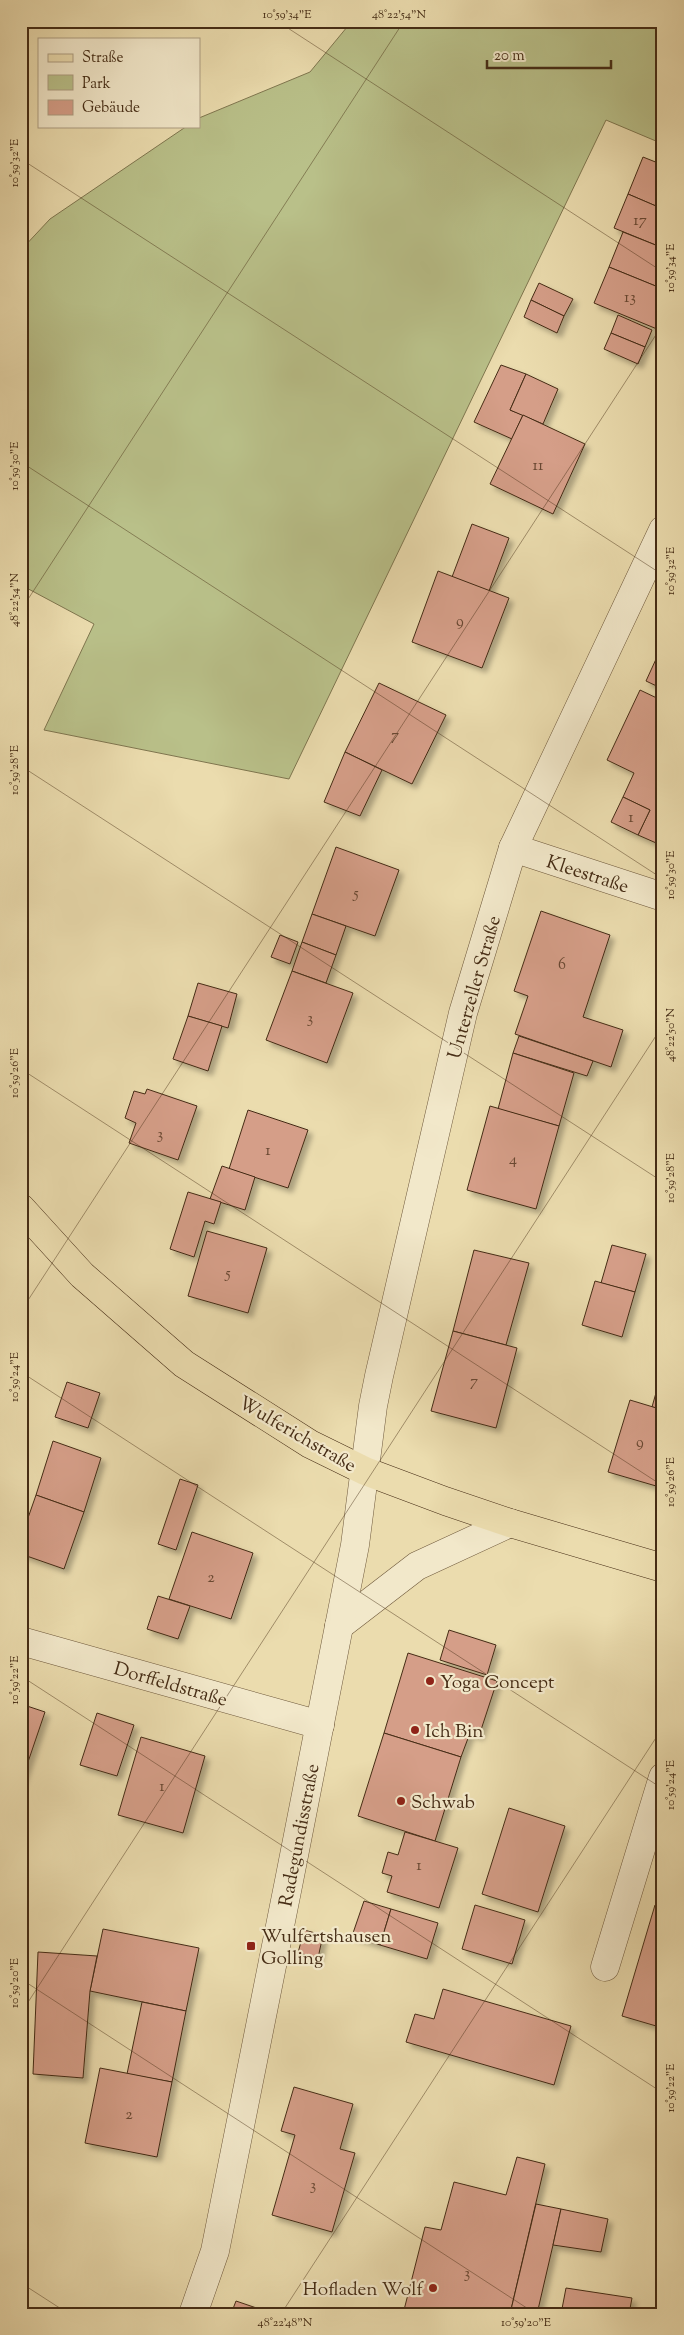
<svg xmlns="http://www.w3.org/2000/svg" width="684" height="2335" font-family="'Sorts Mill Goudy',serif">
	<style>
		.green { fill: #b9c089; stroke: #7f764f }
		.building { fill: #d59e88; stroke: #452c15; filter: url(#shadow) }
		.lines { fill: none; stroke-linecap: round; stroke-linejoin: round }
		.minor-casing { stroke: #6e583b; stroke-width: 29 }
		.major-casing { stroke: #452c15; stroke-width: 29 }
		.minor { stroke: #f2e8ca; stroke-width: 28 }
		.major { stroke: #ebdcae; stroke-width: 28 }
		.ticks { fill: none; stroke: #452c15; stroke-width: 1; stroke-opacity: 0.45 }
		.poi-dot { fill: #8f2418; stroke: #f2e8ca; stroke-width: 2 }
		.labels { text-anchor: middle; stroke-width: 4.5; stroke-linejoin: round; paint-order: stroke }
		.number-label { font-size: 16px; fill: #694832 }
		.street-label { font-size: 19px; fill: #452c15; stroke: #f2e8ca }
		.poi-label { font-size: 19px; fill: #452c15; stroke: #f2e8ca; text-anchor: start }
		.neatline { fill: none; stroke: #452c15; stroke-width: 2 }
		.ticks-label { font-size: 12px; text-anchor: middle; fill: #452c15 }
	</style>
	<defs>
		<filter id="shadow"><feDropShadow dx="4.5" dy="4.5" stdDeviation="2.5" flood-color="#0004"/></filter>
	</defs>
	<rect width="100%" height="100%" fill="#ebdcae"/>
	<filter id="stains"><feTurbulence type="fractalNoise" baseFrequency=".004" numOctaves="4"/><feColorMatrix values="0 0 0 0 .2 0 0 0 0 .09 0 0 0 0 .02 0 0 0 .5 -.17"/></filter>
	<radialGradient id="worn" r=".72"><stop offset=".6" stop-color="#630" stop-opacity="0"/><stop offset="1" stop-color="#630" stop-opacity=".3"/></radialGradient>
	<!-- green -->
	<polygon class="green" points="352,21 663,21 663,144 606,120 289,779 44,730 94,624 21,585 21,250 50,219 187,126 199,126 199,118 310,72"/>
	<!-- building -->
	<g class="building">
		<polygon points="643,157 663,165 663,209 628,194"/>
		<polygon points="628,194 663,209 663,248 614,228"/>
		<polygon points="623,232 663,248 663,289 609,267"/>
		<polygon points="609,267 663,289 663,316 657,329 594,303"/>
		<polygon points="539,283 573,299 564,316 531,300"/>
		<polygon points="531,300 564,316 557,333 524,317"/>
		<polygon points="618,315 652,330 645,347 611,333"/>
		<polygon points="611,333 645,347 638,364 604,349"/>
		<polygon points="501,365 526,374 510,410 523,415 512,439 474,422"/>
		<polygon points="526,374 558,389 543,424 510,410"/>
		<polygon points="523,415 585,444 553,514 490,484"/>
		<polygon points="472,524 509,538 489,591 452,577"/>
		<polygon points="438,571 509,598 482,668 412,642"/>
		<polygon points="662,646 663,646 663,689 646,681"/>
		<polygon points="379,683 446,715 412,784 345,752"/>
		<polygon points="640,690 663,701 663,846 638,835 650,810 623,797 634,773 607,760"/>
		<polygon points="345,752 382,770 360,816 324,802"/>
		<polygon points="623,797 650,810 638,835 611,822"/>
		<polygon points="336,847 399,870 375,936 312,914"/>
		<polygon points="541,911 610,935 583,1017 623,1030 611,1067 515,1034 528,996 514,991"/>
		<polygon points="312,914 346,926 336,955 302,942"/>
		<polygon points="280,935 298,942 290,964 271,957"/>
		<polygon points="302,942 336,955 326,983 292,971"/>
		<polygon points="292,971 353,993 327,1063 266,1040"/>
		<polygon points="198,983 237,994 228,1028 188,1016"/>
		<polygon points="188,1016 222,1026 208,1071 173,1059"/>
		<polygon points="519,1036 593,1061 587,1076 513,1053"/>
		<polygon points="513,1053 574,1073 559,1126 498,1109"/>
		<polygon points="147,1089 197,1106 178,1160 129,1143 136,1123 125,1118 134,1091 145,1094"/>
		<polygon points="490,1106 559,1126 536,1209 467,1190"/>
		<polygon points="248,1110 308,1130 288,1188 229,1169"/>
		<polygon points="222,1166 255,1177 245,1210 210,1199"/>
		<polygon points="188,1192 221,1202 214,1224 205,1221 194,1257 170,1249"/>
		<polygon points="207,1231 267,1248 248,1313 188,1296"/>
		<polygon points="612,1245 646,1254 635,1292 601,1283"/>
		<polygon points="474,1250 529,1263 506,1345 453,1331"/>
		<polygon points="595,1281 635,1292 622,1337 582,1325"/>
		<polygon points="453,1331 517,1348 496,1428 431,1411"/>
		<polygon points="663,1368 663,1410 652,1407"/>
		<polygon points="67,1382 100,1393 88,1428 55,1417"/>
		<polygon points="630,1400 663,1410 663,1488 608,1472"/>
		<polygon points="53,1441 101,1458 84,1512 36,1495"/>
		<polygon points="180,1479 198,1485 176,1550 158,1544"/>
		<polygon points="36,1495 84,1512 64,1569 21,1554 21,1538"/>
		<polygon points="192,1532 253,1553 231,1619 169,1599"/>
		<polygon points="158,1596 190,1606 178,1639 147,1629"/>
		<polygon points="449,1630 496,1645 487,1675 440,1660"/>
		<polygon points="408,1653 497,1681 479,1736 470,1733 461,1757 384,1733"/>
		<polygon points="21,1704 45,1712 27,1765 21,1764"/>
		<polygon points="97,1713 134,1725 117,1776 80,1765"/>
		<polygon points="384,1733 461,1757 435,1841 358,1816"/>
		<polygon points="141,1737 205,1756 183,1833 118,1815"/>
		<polygon points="21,1764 27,1765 21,1782"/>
		<polygon points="509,1808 565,1826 538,1912 482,1894"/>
		<polygon points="405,1832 458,1848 439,1908 387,1892 392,1876 382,1873 388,1852 398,1855"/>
		<polygon points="364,1901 391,1909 380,1945 352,1936"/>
		<polygon points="475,1905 525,1920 512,1964 462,1949"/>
		<polygon points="655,1905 663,1907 663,2028 622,2016"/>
		<polygon points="391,1909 438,1923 427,1959 380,1945"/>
		<polygon points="103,1929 199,1948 186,2011 90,1991"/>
		<polygon points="304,1930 323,1935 318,1958 298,1953"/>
		<polygon points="38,1952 97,1956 90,1991 83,2078 33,2074"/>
		<polygon points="443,1989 571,2026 554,2085 406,2042 415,2014 434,2019"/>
		<polygon points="142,2002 186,2011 172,2082 127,2074"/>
		<polygon points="100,2068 172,2082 157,2157 85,2143"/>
		<polygon points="294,2087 353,2104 340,2149 355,2153 332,2232 272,2215 295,2135 281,2131"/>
		<polygon points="517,2157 545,2164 510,2314 403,2314 425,2227 441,2230 454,2182 506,2195"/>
		<polygon points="536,2204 561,2209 553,2245 537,2314 510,2314"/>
		<polygon points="561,2209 608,2219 601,2252 553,2245"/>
		<polygon points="566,2288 632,2298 629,2314 561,2314"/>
		<polygon points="236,2301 274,2314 231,2314"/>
	</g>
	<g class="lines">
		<defs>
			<g id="minor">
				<polyline points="513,848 663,897"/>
				<polyline points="339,1626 417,1566 510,1523"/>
				<polyline points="21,1641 320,1725"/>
				<polyline points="605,1967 663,1777"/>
				<polyline points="193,2314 215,2251 289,1881 355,1545 373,1406 379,1376 463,1013 513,848 663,530"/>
			</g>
			<polyline id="major" points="21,1208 82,1275 184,1364 310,1444 365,1471 445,1501 510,1523 663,1568"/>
		</defs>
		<!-- minor casing -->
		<use href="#minor" class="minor-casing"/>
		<!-- major casing -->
		<use href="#major" class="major-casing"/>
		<!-- minor -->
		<use href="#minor" class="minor"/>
		<!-- major -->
		<use href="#major" class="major"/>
	</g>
	<!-- ticks -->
	<path class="ticks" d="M277,21L663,272M21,159L663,575M21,462L663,879M21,610L404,21M21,766L663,1182M21,1069L663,1486M21,1311L663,324M21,1372L663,1789M21,1676L663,2093M21,1979L536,2314M21,2013L663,1025M21,2283L69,2314M281,2314L663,1727"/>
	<!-- markers -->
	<g class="poi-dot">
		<circle cx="430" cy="1681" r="5"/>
		<circle cx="415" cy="1730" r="5"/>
		<circle cx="401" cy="1801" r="5"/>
		<rect x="246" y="1941" width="10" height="10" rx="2.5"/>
		<circle cx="433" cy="2288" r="5"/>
	</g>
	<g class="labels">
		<!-- number labels -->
		<g class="number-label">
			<text x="640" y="225">17</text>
			<text x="630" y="302">13</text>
			<text x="538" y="470">11</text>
			<text x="460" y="626">9</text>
			<text x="395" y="740">7</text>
			<text x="631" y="822">1</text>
			<text x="356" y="898">5</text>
			<text x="562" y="969">6</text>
			<text x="310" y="1023">3</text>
			<text x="160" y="1139">3</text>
			<text x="268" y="1155">1</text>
			<text x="513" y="1164">4</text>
			<text x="228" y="1278">5</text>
			<text x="474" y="1386">7</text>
			<text x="640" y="1447">9</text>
			<text x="211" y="1582">2</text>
			<text x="162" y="1791">1</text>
			<text x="419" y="1870">1</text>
			<text x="129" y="2119">2</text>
			<text x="313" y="2190">3</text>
			<text x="467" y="2278">3</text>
		</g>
		<!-- street labels -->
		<g class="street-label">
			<text transform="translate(588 873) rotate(18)" y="7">Kleestraße</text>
			<text transform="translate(473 987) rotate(-74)" y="7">Unterzeller Straße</text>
			<text transform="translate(298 1433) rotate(30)" y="7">Wulferichstraße</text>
			<text transform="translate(171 1683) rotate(16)" y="7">Dorffeldstraße</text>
			<text transform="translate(298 1835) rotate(-79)" y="7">Radegundisstraße</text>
		</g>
		<!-- poi labels -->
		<g class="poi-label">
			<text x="440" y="1688">Yoga Concept</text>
			<text x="425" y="1737">Ich Bin</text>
			<text x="411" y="1808">Schwab</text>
			<text x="261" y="1942">Wulfertshausen<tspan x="261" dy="22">Golling</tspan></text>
			<text x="423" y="2295" text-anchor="end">Hofladen Wolf</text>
		</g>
	</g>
	<!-- margin -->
	<rect width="684" height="2335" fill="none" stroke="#ebdcae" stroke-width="55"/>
	<!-- legend -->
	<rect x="38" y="38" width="162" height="90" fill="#f2e8ca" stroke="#ad9d82"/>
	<rect x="48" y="54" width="25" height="8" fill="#ebdcae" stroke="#ad9d82"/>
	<text x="82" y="62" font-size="15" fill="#452c15">Straße</text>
	<rect x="48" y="75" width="25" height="15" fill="#b9c089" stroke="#ad9d82"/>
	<text x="82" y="88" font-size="15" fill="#452c15">Park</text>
	<rect x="48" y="100" width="25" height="15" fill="#d59e88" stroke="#ad9d82"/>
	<text x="82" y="112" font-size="15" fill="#452c15">Gebäude</text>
	<!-- scale -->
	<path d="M487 60v8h124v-8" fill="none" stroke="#452c15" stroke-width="2.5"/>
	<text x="494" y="60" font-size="15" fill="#452c15" stroke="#f2e8ca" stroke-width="4" paint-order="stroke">20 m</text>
	<rect x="28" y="28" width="628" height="2280" class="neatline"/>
	<g class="ticks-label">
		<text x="287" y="18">10°59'34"E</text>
		<text x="399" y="18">48°22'54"N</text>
		<text transform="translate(14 163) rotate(-90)" y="4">10°59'32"E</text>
		<text transform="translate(670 268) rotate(-90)" y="4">10°59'34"E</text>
		<text transform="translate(14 466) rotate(-90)" y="4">10°59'30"E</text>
		<text transform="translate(670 571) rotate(-90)" y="4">10°59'32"E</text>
		<text transform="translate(14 600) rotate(-90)" y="4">48°22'54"N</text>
		<text transform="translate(14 770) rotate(-90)" y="4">10°59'28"E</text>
		<text transform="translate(670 875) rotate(-90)" y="4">10°59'30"E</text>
		<text transform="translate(670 1035) rotate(-90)" y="4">48°22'50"N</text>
		<text transform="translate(14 1073) rotate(-90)" y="4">10°59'26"E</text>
		<text transform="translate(670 1178) rotate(-90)" y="4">10°59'28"E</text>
		<text transform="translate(14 1377) rotate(-90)" y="4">10°59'24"E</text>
		<text transform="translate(670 1482) rotate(-90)" y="4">10°59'26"E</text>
		<text transform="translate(14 1680) rotate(-90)" y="4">10°59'22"E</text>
		<text transform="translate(670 1785) rotate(-90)" y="4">10°59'24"E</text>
		<text transform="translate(14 1983) rotate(-90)" y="4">10°59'20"E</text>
		<text transform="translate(670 2088) rotate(-90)" y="4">10°59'22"E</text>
		<text x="285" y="2326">48°22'48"N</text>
		<text x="526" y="2326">10°59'20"E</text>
	</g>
	<rect width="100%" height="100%" filter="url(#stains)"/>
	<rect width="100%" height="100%" fill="url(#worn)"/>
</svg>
